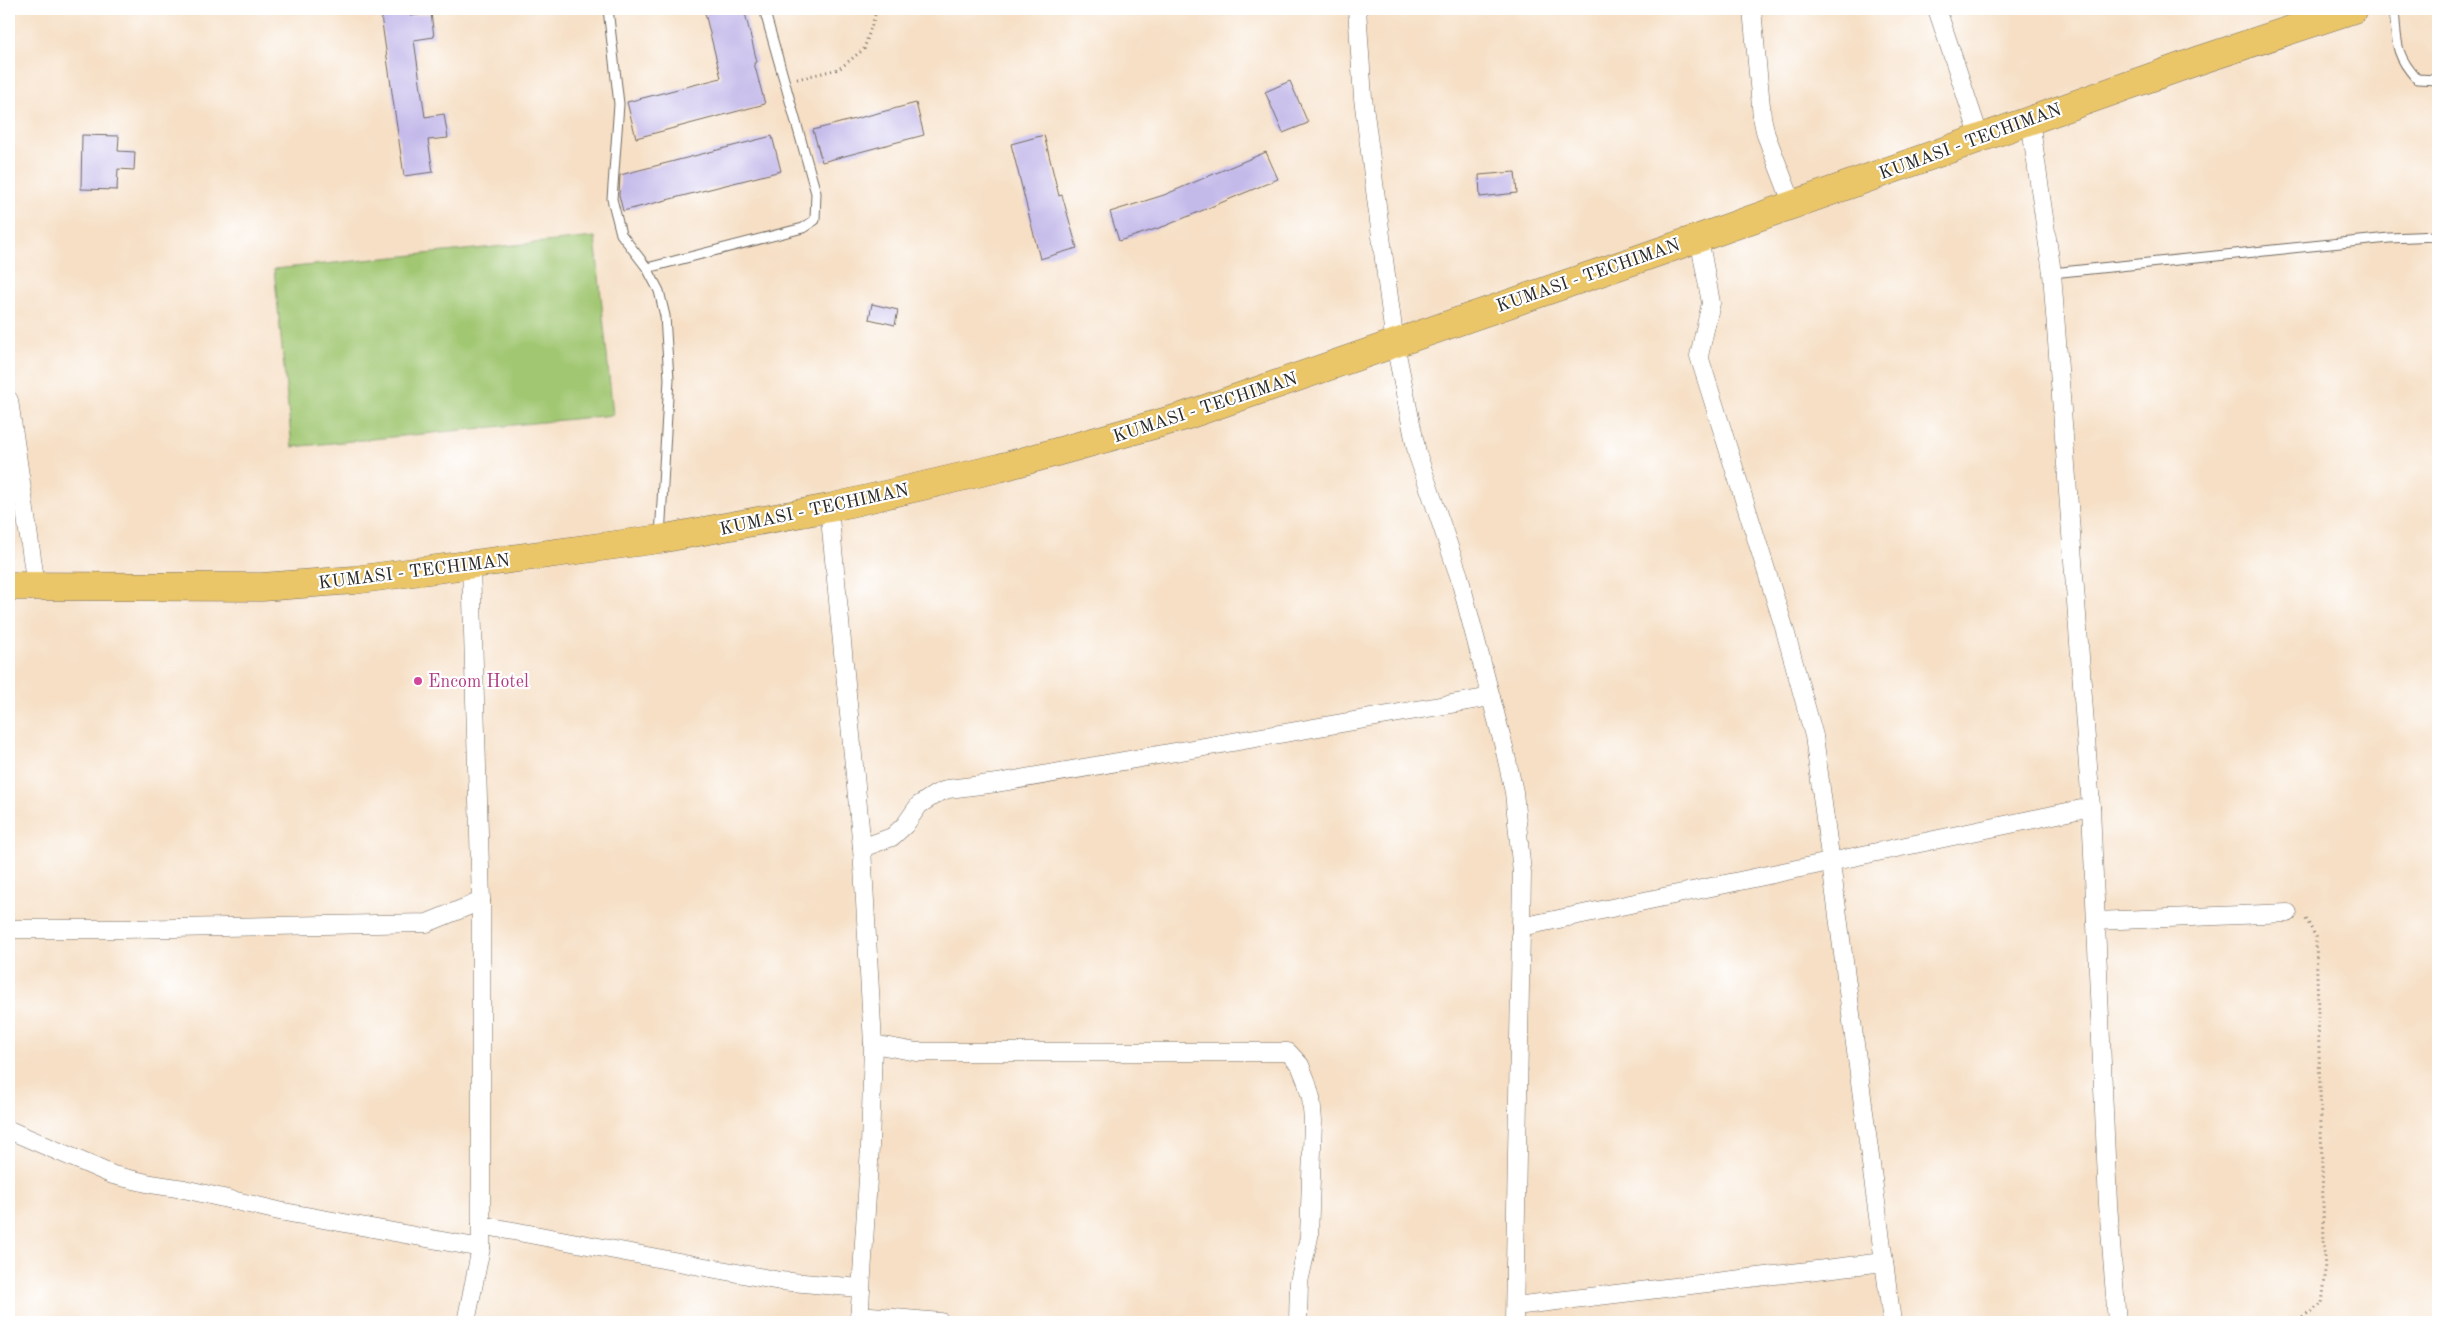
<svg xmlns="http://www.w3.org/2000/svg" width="2447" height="1331" font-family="'Old Standard TT',serif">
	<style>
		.green { fill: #a1c772; stroke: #66794e }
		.building { fill: #c4baea }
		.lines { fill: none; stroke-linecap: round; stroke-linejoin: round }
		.service-casing { stroke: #726a61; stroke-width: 11 }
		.minor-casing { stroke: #726a61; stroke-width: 19 }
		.trunk-casing { stroke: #726a61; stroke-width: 29 }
		.path { stroke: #726a61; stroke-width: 3; stroke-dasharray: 1 4; stroke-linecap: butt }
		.service { stroke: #fff; stroke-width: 9 }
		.minor { stroke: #fff; stroke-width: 18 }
		.trunk { stroke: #ebc669; stroke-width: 28 }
		.hotel-dot { fill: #d1479c; stroke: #fff; stroke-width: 2 }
		.labels { text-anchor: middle; stroke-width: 4.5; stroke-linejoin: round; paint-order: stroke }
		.street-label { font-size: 18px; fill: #2b2b2b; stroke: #fff }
		.hotel-label { font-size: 18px; fill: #b23c85; stroke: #fff; text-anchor: start }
	</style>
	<rect width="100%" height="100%" fill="#fff"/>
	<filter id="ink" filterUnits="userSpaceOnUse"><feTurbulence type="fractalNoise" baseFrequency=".02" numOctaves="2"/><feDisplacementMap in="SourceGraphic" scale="10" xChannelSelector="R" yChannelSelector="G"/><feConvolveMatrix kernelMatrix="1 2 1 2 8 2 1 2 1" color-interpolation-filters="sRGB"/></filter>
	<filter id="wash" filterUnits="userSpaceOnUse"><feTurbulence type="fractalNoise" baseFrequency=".0096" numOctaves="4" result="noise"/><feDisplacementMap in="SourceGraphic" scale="20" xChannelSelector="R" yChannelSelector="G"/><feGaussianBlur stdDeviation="1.12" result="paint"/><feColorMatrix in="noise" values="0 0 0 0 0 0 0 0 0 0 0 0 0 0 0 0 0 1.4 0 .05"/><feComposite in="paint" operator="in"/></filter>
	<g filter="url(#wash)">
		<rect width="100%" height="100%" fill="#f6dfc5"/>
		<!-- green -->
		<polygon class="green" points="595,237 613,415 292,447 274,269"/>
		<g id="blocks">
			<!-- building -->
			<g class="building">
				<polygon points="380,9 409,9 410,16 431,13 434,37 414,40 425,117 444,114 448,138 428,140 433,172 404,176"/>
				<polygon points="704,9 744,9 757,62 754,63 765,104 636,138 627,102 721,78"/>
				<polygon points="1290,81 1308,123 1283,133 1265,92"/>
				<polygon points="916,103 924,135 822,162 813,130"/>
				<polygon points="82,135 119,136 118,151 135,152 134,170 118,169 117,190 81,189"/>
				<polygon points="1044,135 1059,196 1062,195 1077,248 1040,259 1011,144"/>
				<polygon points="772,136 781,171 623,211 619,195 620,175"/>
				<polygon points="1266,152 1278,179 1165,226 1119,241 1110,212 1164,195"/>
				<polygon points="1515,172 1517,193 1480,197 1479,175"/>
				<polygon points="872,304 898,310 895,325 869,319"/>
			</g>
		</g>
	</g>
	<g filter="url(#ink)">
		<use href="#blocks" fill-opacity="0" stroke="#726a61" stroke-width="1"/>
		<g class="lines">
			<defs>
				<g id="service">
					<polyline points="608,9 619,104 612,199 621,234 647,268 659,291 665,316 669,379 660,537"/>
					<path d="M2394,9C2397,41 2394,54 2417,79L2438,80"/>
					<polyline points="647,268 803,228 815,220 816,193 764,9"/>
					<polyline points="2052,273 2389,238 2438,236"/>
				</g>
				<g id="minor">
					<polyline points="1357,9 1363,98 1395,344 1417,453 1459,576 1504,747 1514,792 1522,873 1514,1322"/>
					<polyline points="1752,9 1762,117 1766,135 1793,205"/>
					<polyline points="1937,9 1980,138"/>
					<polyline points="2030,120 2052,273 2091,807 2108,1204 2117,1322"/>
					<polyline points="1699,238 1711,303 1699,356 1784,627 1814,736 1892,1322"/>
					<polyline points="9,400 36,586"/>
					<polyline points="829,508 862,848 873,1044 870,1147 859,1322"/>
					<polyline points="862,848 892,837 905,825 919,805 936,794 948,789 997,783 1491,697"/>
					<polyline points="2096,921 2288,913"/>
					<polyline points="1521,927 2091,807"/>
					<polyline points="9,929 124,929 427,923 481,901"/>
					<polyline points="873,1044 917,1052 1288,1052 1300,1065 1306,1080 1311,1098 1313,1121 1309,1237 1299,1282 1298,1322"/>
					<polyline points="9,1130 113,1175 151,1184 184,1189 279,1211 481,1248"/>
					<polyline points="481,1225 780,1281 860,1288"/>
					<polyline points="1515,1306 1884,1262"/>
					<polyline points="859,1315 941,1322"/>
					<polyline points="466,1322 481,1248 481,901 471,565"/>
				</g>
				<polyline id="trunk" points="9,586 262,587 354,580 660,539 829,508 999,468 1182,417 1699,238 2200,60 2354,9"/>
			</defs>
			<!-- service casing -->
			<use href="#service" class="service-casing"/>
			<!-- minor casing -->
			<use href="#minor" class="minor-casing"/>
			<!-- trunk casing -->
			<use href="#trunk" class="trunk-casing"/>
			<!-- path -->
			<g class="path">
				<polyline points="797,79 839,69 864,49 877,9"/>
				<polyline points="2294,1322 2322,1304 2325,1278 2316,937 2305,917"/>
			</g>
			<!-- service -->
			<use href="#service" class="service"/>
			<!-- minor -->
			<use href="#minor" class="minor"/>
			<!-- trunk -->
			<use href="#trunk" class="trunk"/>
		</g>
	</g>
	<!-- markers -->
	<circle class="hotel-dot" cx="418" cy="681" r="5"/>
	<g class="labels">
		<!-- street labels -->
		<g class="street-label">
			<text transform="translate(1970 141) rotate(-20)" y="6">KUMASI - TECHIMAN</text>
			<text transform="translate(1588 275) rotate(-19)" y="6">KUMASI - TECHIMAN</text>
			<text transform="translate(1205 407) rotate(-18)" y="6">KUMASI - TECHIMAN</text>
			<text transform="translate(814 509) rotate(-12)" y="6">KUMASI - TECHIMAN</text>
			<text transform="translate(414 571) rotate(-7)" y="6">KUMASI - TECHIMAN</text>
		</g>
		<!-- hotel labels -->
		<g class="hotel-label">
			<text x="428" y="687">Encom Hotel</text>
		</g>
	</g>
	<!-- margin -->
	<rect width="2447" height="1331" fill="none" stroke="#fff" stroke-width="30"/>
</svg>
